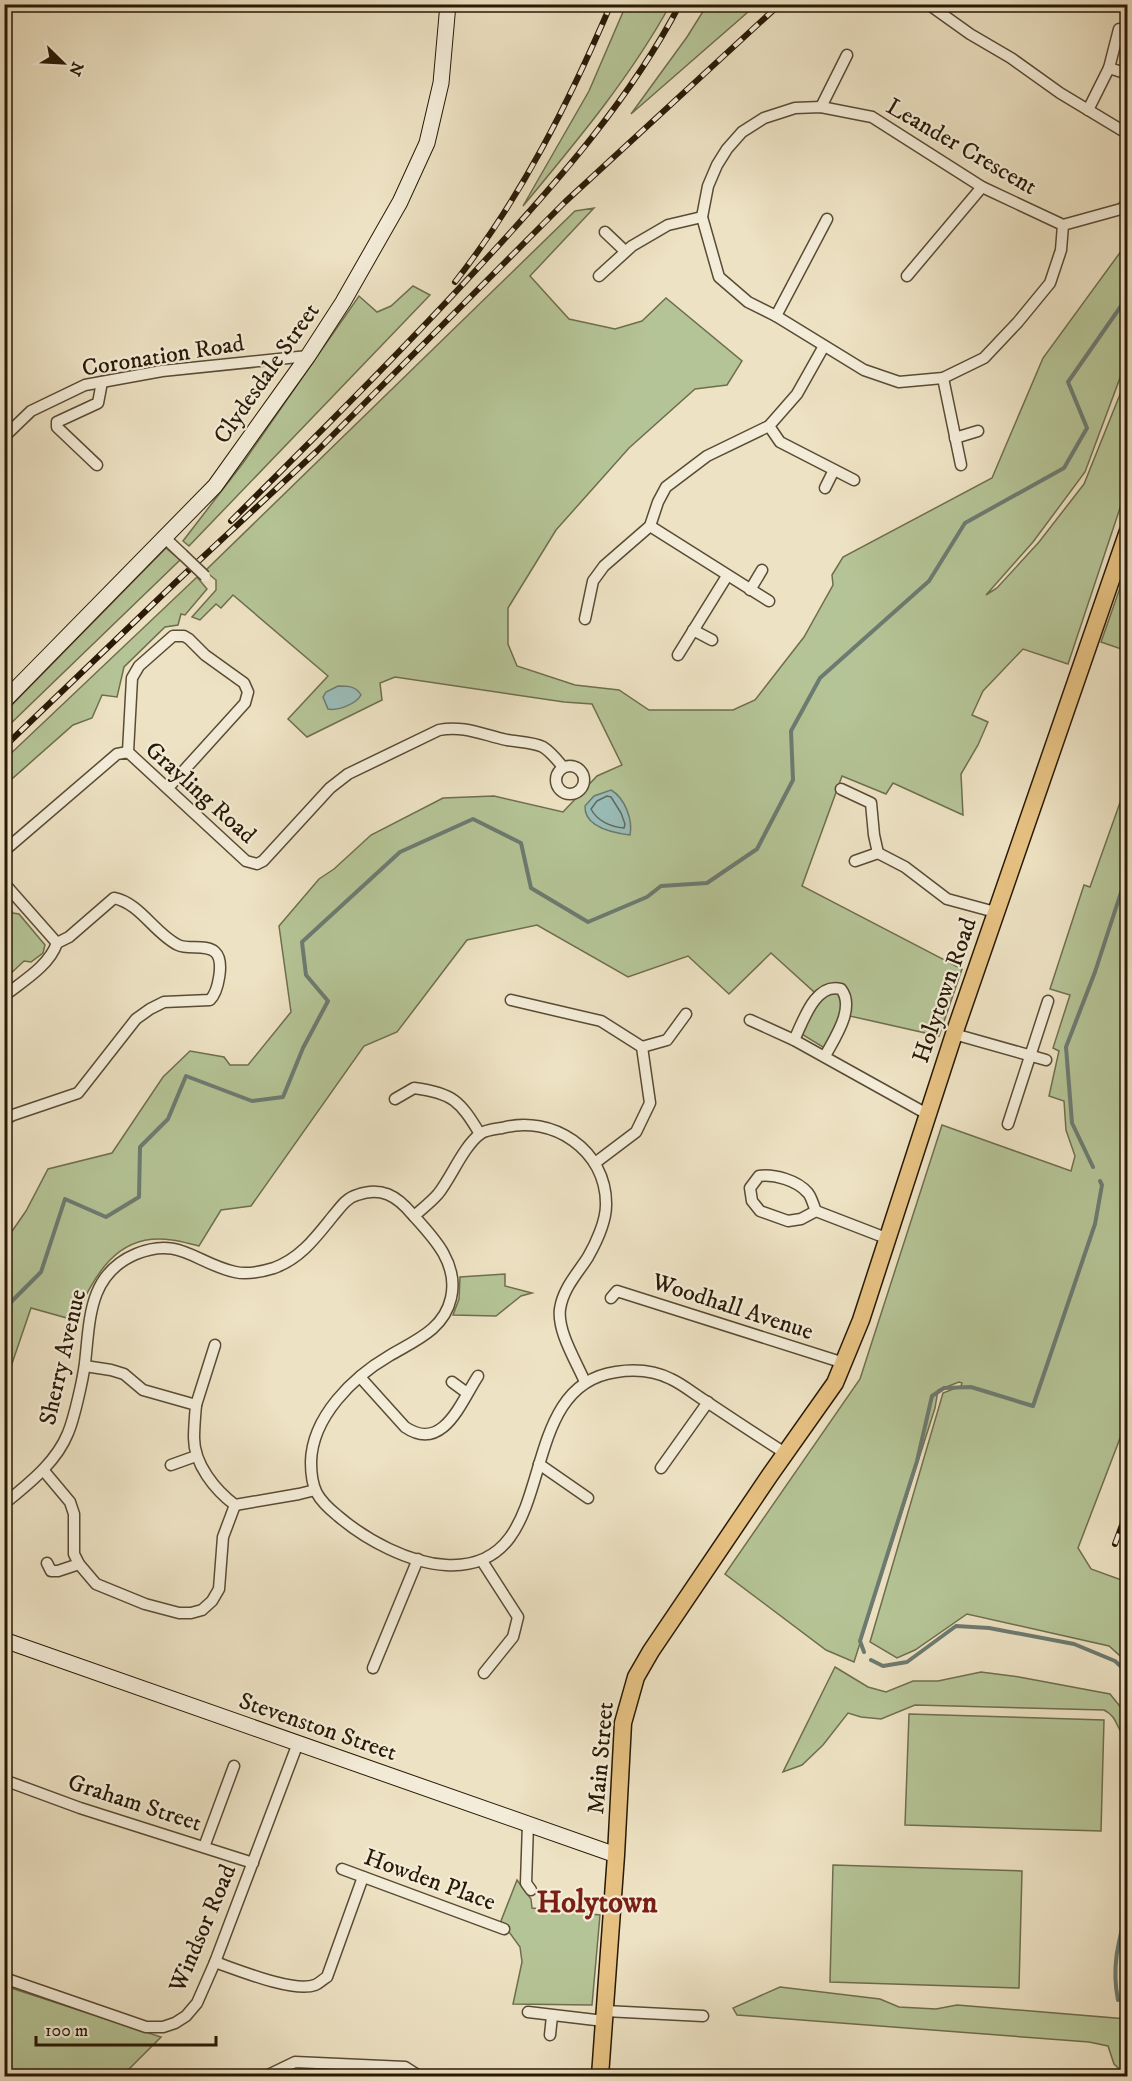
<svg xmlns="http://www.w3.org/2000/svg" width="1132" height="2081" font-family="'IM FELL DW Pica',serif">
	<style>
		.green { fill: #b5c496; stroke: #6e6e4e; stroke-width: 1.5 }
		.water { fill: #9abdb9; stroke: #6c7b71; stroke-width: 1.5 }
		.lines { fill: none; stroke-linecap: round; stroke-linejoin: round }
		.shore { stroke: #616b5f; stroke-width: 1.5 }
		.stream { stroke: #6c7b71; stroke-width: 4 }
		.minor-casing { stroke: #594b34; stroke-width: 13 }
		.secondary-casing { stroke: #281905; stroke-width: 17 }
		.primary-casing { stroke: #281905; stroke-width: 19 }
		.minor { stroke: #f3ecd8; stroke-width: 10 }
		.secondary { stroke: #f3ecd8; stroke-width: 15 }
		.primary { stroke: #e6c182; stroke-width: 16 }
		.rail-casing { stroke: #281905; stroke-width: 6 }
		.rail { stroke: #f3ecd8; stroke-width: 4; stroke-dasharray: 11; stroke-linecap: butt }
		.minor-bridge-casing { stroke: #594b34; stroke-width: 13; stroke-linecap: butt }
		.minor-bridge { stroke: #f3ecd8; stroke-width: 10 }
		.labels { text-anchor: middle; stroke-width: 4.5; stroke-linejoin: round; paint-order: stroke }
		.street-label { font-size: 24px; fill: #281905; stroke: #f3ecd8 }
		.district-label { font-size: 30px; font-weight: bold; fill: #7a1f14; stroke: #f3ecd8 }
	</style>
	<rect width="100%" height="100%" fill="#ede2c3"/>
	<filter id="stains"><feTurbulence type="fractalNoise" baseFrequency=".00333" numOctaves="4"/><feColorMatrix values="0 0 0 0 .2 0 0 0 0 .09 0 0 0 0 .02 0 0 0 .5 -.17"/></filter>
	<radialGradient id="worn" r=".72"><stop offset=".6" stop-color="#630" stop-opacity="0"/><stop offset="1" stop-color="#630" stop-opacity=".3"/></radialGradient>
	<!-- green -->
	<g class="green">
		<path d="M626,5H670C630,78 576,142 523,206L589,91Z"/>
		<polygon points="707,5 756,5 631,114 687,37"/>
		<path d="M594,208L530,276L569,319L615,329L642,321L666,298L742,361L727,385L695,389L629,448L556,530L508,608V644L517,666L575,685L619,690L649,710H733L755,700L804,637L833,585L832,575L843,557L992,478L1043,358L1127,243V359L1085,472L1033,542L986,595L997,588L1039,542L1084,484L1127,377V487L1068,664L1023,649L983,691L972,715L988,722L978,745L961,774L963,815L893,783L886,794L842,776L802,886L962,969L939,1036L850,1016L831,1052L795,1030L814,992L771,953L729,994L688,956L628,977L537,925L467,940L397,1032L364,1046L251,1206L221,1210L199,1246C190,1244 181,1241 172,1240C116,1231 94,1277 74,1320L31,1308L5,1384V1238L8,1237L26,1211L48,1169L112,1153L163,1077L190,1051L224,1057L230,1065H248L291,1012L279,926L319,879L334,869L371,835L443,798L494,796L563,812L597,776L622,765L592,704L564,702L395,677L380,683L382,700L307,737L288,719L328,676L233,595L221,608L216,604L200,620L192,617L216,590V580L205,571L575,211Z"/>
		<polygon points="413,286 430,295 189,546 183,541 243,463 359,296 377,312 391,306"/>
		<polygon points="166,548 180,560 5,729 5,712"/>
		<polygon points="1127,568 1128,568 1127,651 1101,642"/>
		<polygon points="197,577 207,589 185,615 181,614 178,625 165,627 124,667 117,697 102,695 92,718 73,725 5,785 5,759"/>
		<polygon points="1127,783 1127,1420 1078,1548 1091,1569 1127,1582 1127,1662 1109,1646 967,1614 915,1650 897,1658 870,1642 943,1393 961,1386 962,1383 959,1382 938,1390 935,1408 854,1662 826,1650 725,1574 860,1379 942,1125 1071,1171 1075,1156 1066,1130 1064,1101 1049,1096 1059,1051 1053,1048 1070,995 1050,989 1084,885 1090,887"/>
		<polygon points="5,903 13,913 19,914 45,945 43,953 31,962 24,961 6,978 5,985"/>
		<polygon points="505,1274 505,1286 532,1293 521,1296 496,1316 453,1315 459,1299 460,1277"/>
		<path d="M835,1667L868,1687L886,1692L913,1681H938L981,1672L1019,1677L1110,1694L1123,1710L1127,1728V1739C1116,1731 1119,1717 1104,1710L915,1705L881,1719L861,1717L848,1713L823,1745L802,1765L783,1772Z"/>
		<polygon points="909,1714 1104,1720 1101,1831 905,1825"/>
		<polygon points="833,1865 1022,1871 1019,1988 830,1982"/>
		<polygon points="517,1880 531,1899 532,1908 600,1915 592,2005 513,2004 522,1962 520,1947 501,1921"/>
		<polygon points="5,1986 161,2037 122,2076 5,2076"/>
		<polygon points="780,1987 880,1999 899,2007 936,2009 957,2005 1127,2019 1127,2076 1114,2064 1108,2046 1089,2042 737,2015 733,2008"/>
	</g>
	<!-- water -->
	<g class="water">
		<path d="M338,686C348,686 356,686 361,695C356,704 338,711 328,709L323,697L326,692Z"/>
		<path d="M611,790C625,798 633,820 630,835C614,833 584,827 585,806L594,796Z"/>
	</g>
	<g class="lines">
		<!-- shore -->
		<path class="shore" d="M607,796L611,797L621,813L625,824L624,828C611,827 597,821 591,809L597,801Z"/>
		<!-- stream -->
		<g class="stream">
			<polyline points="1093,1167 1072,1123 1066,1047 1095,972 1128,871"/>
			<polyline points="4,1309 41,1272 65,1199 106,1217 139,1197 140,1147 168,1119 186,1076 252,1101 283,1097 303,1048 328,1001 306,975 302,942 400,852 473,819 521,843 531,888 588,922 647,897 661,886 707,883 757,849 793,780 791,731 820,678 929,581 965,523 1064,468 1087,428 1068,382 1128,296"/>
			<polyline points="864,1652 860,1641 917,1461 932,1396 944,1388 971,1387 1033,1406 1095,1224 1102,1185 1100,1181"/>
			<polyline points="871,1660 883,1666 907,1662 956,1626 989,1628 1074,1644 1115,1661 1128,1673"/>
			<path d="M1118,2000C1111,1965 1119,1940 1128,1906"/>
			<polyline points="1124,2031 1128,2035"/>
		</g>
		<defs>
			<g id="minor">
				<polyline points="928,4 970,34 1011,58 1060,93 1128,134"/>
				<polyline points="1109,68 1119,29"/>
				<polyline points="821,107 847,55"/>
				<polyline points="1088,110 1109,68 1128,74"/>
				<polyline points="1063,225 1061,250 1050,283 1018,322 984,358 943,378 899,382 864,370 776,316 748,302 719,277 702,217 708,186 717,165 727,149 742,132 764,118 795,108 821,107 872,117 982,187 1063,225 1121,209 1128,203"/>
				<polyline points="605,232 625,251"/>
				<polyline points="599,276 632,246 668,225 702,217"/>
				<polyline points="907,276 982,187"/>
				<polyline points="776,316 827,219"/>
				<polyline points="943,378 961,465"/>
				<polyline points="769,426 780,442 854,480"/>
				<polyline points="4,437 31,411 85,385 162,371 308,356"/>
				<polyline points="955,438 978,431"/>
				<polyline points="97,465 57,427 57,422 98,403 102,382"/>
				<polyline points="825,488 834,470"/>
				<polyline points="650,526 769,601"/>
				<polyline points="165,538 183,555"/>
				<polyline points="750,590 762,570"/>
				<polyline points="585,619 593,581 604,566 650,526 658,502 666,487 707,456 769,426 797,394 824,346"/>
				<polyline points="693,630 712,640"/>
				<polyline points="678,655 727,576"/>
				<polyline points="128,752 132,678 139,666 173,636 184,636 189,639 205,655 244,683 248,692 245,703 168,788"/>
				<circle cx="570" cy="780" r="14"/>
				<polyline points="841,789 871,803 874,835 878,853 855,861"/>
				<path d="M4,851L117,754L128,752L246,861L257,864L263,861L330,788L348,774L439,730C464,725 483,735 507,740C518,742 533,742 543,747C551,752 558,761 563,767"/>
				<polyline points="878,853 905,867 947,899 995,912"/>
				<polyline points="4,883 57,943"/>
				<path d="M4,996C23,981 49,966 57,943L69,937L114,898C140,903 155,934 178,945C188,950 206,944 215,952C225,961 218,992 210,1000L164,1002L150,1009L136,1019L78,1093L13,1115L4,1120"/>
				<polyline points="511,1000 601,1021 642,1047 650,1103 636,1132 595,1163"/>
				<polyline points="750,1020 794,1040 927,1114"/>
				<polyline points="954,1034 1046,1060"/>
				<path d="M794,1040C803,1022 815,982 841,989C856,1008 834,1039 825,1056"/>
				<polyline points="642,1047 667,1040 686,1014"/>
				<path d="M395,1099L414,1088C453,1093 460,1101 480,1134"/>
				<polyline points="1008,1124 1048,1001"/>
				<path d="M816,1211L801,1219L788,1221L760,1211L752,1201L750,1188L759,1176C774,1174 797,1180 808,1193C812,1198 813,1205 816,1211L886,1238"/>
				<path d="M414,1216C422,1209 431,1202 438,1194C451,1178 463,1147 480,1134C485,1130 495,1129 502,1128C552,1114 607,1150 606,1205C606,1221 596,1243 588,1257C578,1273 563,1288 560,1309C557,1331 576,1361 585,1382"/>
				<polyline points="611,1298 617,1291 844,1363"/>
				<path d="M85,1366L111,1370L124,1374L143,1390L196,1405C195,1416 194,1427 194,1438C194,1464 215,1490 235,1505L299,1494L315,1490"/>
				<path d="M360,1377L405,1427C443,1453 461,1402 478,1376"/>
				<polyline points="452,1382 467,1393"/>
				<polyline points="196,1405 215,1345"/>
				<polyline points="539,1464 588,1498"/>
				<polyline points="171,1465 196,1456"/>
				<polyline points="661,1468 708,1402"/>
				<polyline points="44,1471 70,1502 74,1514 74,1554 79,1564 96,1584 145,1604 179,1613 191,1613 202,1610 212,1601 219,1589 223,1537 235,1505"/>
				<path d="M4,1504C28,1484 56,1463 68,1433C74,1419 83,1379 85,1363C90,1320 88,1274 136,1254C180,1236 195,1263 235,1272C248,1275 261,1272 274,1268C301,1258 316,1237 333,1216C340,1208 346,1198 357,1195C381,1186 397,1196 412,1214C433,1237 459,1263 451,1298C444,1330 414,1341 389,1356C353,1377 312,1417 311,1462C311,1489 317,1499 338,1516C366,1540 409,1563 446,1565C566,1572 508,1387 616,1372C635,1369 653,1370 671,1379C682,1384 693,1393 704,1400C731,1418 758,1436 785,1453"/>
				<polyline points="482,1561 518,1617 513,1637 484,1673"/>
				<polyline points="47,1563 51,1571 58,1571 79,1564"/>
				<polyline points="373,1668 418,1559"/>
				<polyline points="4,1780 80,1808 253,1863"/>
				<polyline points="528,1824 526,1883 531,1890"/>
				<polyline points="204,1847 234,1766"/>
				<polyline points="342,1869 504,1929"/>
				<path d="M215,1962C238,1970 294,1993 315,1985C320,1983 323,1979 327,1977L363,1877"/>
				<polyline points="4,1978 146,2027 163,2027 175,2023 186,2016 197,2003 215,1962 298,1743"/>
				<polyline points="605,2011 703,2016"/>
				<polyline points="528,2012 604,2021"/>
				<polyline points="550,2035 552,2016"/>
				<polyline points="266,2076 295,2062 405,2067 419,2076"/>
			</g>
			<g id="secondary">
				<polyline points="4,701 215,486 308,356 343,302 400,202 427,143 441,83 448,4"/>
				<polyline points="4,1640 616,1855"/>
			</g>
			<polyline id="primary" points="600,2076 616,1855 623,1723 636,1677 651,1651 770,1475 835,1383 861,1320 954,1034 1128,531"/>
		</defs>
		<!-- minor casing -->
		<use href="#minor" class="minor-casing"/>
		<!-- secondary casing -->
		<use href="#secondary" class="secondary-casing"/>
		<!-- primary casing -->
		<use href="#primary" class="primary-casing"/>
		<!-- minor -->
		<use href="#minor" class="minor"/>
		<!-- secondary -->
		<use href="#secondary" class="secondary"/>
		<!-- primary -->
		<use href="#primary" class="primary"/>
		<defs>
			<g id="rail">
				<path d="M455,282C521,198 569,102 611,4"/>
				<path d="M231,521C318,434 405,348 488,257C559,180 631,98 680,4"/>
				<polyline points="4,747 176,582 317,451 565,202 780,4"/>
				<polyline points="1115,1544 1128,1509"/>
			</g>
		</defs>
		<!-- rail casing -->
		<use href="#rail" class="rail-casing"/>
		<!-- rail -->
		<use href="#rail" class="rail"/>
		<defs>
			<polyline id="minor-bridge" points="183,555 205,576"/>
		</defs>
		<!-- minor-bridge casing -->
		<use href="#minor-bridge" class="minor-bridge-casing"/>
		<!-- minor-bridge -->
		<use href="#minor-bridge" class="minor-bridge"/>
	</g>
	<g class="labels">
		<!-- street labels -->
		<g class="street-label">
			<text transform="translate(962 146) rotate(30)" y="8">Leander Crescent</text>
			<text transform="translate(163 355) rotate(-9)" y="8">Coronation Road</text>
			<text transform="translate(266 373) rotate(-55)" y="8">Clydesdale Street</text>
			<text transform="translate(201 792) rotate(42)" y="8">Grayling Road</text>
			<text transform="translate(944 990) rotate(-71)" y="8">Holytown Road</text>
			<text transform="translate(733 1306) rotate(18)" y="8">Woodhall Avenue</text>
			<text transform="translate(62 1357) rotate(-77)" y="8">Sherry Avenue</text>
			<text transform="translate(318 1726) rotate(19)" y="8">Stevenston Street</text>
			<text transform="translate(600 1758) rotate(-85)" y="8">Main Street</text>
			<text transform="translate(135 1802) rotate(18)" y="8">Graham Street</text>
			<text transform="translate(430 1879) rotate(20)" y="8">Howden Place</text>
			<text transform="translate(202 1928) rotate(-67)" y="8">Windsor Road</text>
		</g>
		<!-- district labels -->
		<g class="district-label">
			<text x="597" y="1912">Holytown</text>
		</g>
	</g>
	<!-- margin -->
	<rect width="1132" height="2081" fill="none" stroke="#ede2c3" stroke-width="24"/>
	<rect x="6" y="6" width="1120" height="2069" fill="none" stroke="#281905" stroke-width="3"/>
	<rect x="12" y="12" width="1108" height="2057" fill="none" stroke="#281905" stroke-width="1.5"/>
	<!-- north arrow -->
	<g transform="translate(63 63) rotate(114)" stroke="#f3ecd8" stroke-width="4.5" paint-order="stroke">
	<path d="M0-4.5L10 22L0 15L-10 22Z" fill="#281905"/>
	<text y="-9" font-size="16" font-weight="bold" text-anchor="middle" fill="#281905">N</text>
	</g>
	<!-- scale -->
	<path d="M36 2036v9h180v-9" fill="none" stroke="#281905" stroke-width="3"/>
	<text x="45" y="2036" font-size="18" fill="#281905" stroke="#f3ecd8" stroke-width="4.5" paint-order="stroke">100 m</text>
	<rect width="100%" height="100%" filter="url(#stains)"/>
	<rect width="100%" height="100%" fill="url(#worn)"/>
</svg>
